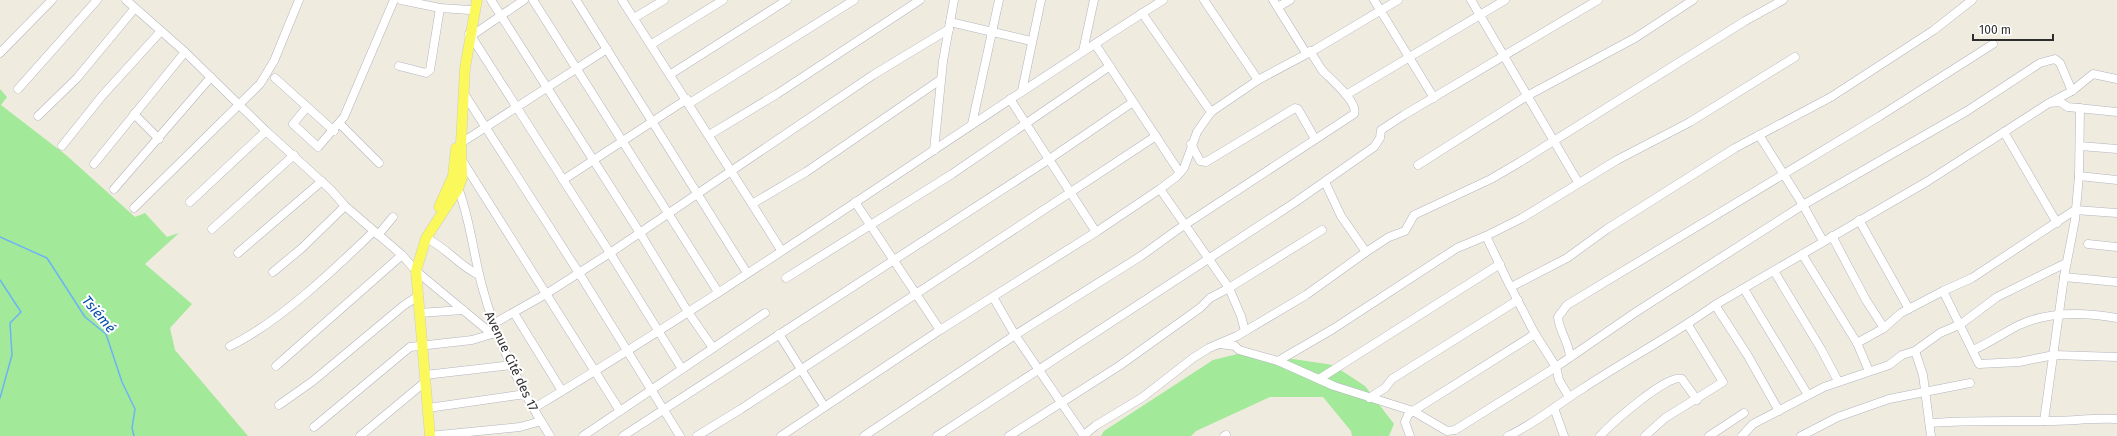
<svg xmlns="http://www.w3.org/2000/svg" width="2117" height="436" font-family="'Fira Sans',sans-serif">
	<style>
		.green { fill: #a2e999 }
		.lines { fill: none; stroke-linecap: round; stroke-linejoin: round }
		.stream { stroke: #6db3f7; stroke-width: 1.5 }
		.minor-casing { stroke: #b3b3c1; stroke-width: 9 }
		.major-casing { stroke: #cdcdcd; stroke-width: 11 }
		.minor { stroke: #fff; stroke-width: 8 }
		.major { stroke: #faf85a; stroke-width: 10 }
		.labels { text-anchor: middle; stroke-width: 4; stroke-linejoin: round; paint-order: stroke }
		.street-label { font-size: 13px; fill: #2d2d2d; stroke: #fff }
		.water-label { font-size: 14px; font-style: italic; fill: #054caa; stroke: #fff }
	</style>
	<rect width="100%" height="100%" fill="#efecdf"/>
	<!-- green -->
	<g class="green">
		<polygon points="0,89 7,97 1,105 66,155 135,217 145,213 167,237 179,233 145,264 192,304 170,328 175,350 248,436 0,436"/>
		<polygon points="1246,352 1333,365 1365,386 1394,424 1389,436 1352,436 1351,431 1323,397 1270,397 1196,431 1191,436 1101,436 1104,431 1213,360"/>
	</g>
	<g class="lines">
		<!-- stream -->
		<g class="stream">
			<polyline points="0,237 47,258 85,317 106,334 122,382 135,409 132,428 134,436"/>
			<polyline points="0,280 21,312 10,323 12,355 0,398"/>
		</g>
		<defs>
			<g id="minor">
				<polyline points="126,0 185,52 266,131 331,190 345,206 402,255 416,271 492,334 497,333"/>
				<polyline points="401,0 440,8 470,10"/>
				<polyline points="491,0 640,233 688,312 713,348"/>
				<polyline points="533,0 718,292"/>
				<polyline points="576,0 747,273"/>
				<polyline points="622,0 752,204"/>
				<polyline points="1204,0 1258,80"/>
				<polyline points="1273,0 1306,53"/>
				<polyline points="1374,0 1434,98"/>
				<polyline points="1471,0 1578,182"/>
				<polyline points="1278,7 1290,0"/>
				<polyline points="1142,13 1211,112"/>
				<polyline points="634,18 664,0"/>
				<polyline points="950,22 1031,41"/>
				<polyline points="469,34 471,36 524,0"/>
				<polyline points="471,36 610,253 682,369"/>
				<polyline points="652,44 723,0"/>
				<polyline points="1095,44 1180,173"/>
				<polyline points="1083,51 1094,0"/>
				<polyline points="0,53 52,0"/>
				<polyline points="399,66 426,73 430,70 440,8"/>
				<polyline points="671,74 787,0"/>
				<polyline points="275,78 334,131"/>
				<polyline points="18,89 97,0"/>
				<polyline points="1022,91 1041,0"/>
				<polyline points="463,92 579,273 680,436"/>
				<polyline points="1346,95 1505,0"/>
				<polyline points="1010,99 1096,232"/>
				<polyline points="2051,102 2072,91 2093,74 2117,79"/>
				<polyline points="690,103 854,0"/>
				<polyline points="307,107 293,124 318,147 344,117 394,0"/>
				<polyline points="134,114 159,139"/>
				<polyline points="38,116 77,78 135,8"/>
				<polyline points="340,124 379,163"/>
				<polyline points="972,124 999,0"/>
				<polyline points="2004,132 2057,223"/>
				<polyline points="709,135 777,94 920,0"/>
				<polyline points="1759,135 1803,205 1823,241"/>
				<polyline points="461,143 607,49"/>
				<polyline points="1191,144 1200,161 1206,162 1295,108 1298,109 1315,139"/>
				<polyline points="62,146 102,96 161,31"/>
				<polyline points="2080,146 2117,149"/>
				<polyline points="934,150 943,61 954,0"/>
				<polyline points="463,162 620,411"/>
				<polyline points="94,164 185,52"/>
				<polyline points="1418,165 1527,96 1635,38 1693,0"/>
				<polyline points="2079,176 2117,180"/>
				<polyline points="563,180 687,99"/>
				<polyline points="1325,182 1341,216 1366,252"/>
				<path d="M457,185C470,217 473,253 482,286C496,339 521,390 550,436"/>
				<polyline points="114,189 211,77"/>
				<polyline points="1160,189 1229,288 1241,316 1245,331"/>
				<polyline points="190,202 266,131"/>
				<polyline points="855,202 940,330"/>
				<polyline points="134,208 260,84 274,61 299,0"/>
				<polyline points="1859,220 1909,309"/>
				<polyline points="212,229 294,155"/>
				<polyline points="378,235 393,217"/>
				<polyline points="1486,236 1507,280 1535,334 1556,367 1559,380 1569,397"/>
				<polyline points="1832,236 1866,300 1884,328"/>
				<path d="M426,238C446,247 459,266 479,275"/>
				<polyline points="2088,244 2117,247"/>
				<polyline points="781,250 752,204 806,172 940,80"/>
				<polyline points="238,253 322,181"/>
				<polyline points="1802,254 1857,343 1869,371"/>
				<polyline points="1774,271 1821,349 1838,381"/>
				<polyline points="273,272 302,248 345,206"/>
				<polyline points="2064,277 2117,282"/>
				<polyline points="786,278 952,174 1110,66"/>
				<polyline points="1511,287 1567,258 1607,229 1735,148 1831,97 1934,30 1972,0"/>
				<polyline points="1744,289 1808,395"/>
				<polyline points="1943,291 1979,364 2019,362 2054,355 2117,357"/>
				<polyline points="993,297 1015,335 1084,436"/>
				<polyline points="1715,305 1748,356 1779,411"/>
				<polyline points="419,313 463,310"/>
				<polyline points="514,313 562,391"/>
				<polyline points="493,324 546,294 610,253 873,75 949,29"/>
				<polyline points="779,334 824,406"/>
				<polyline points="1857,343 1884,328 1901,313 1943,291 1972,278 2075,210 2117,213"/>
				<polyline points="1220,344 1235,346 1239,350 1278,361 1334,386 1413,411 1447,431 1455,430 1556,367 1636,312 1803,205 1967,111 2040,63 2055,59 2060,63 2072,91"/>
				<path d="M230,346C277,324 336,268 374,231"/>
				<path d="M1973,350C1989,343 2002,334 2017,326C2048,311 2084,312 2117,318"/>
				<polyline points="1915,351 1923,375 1931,436"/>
				<path d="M1570,357C1569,342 1559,331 1558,317L1567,305L1880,116L1993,44"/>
				<polyline points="1278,361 1333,329 1457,248 1486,236 1522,218 1617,160 1690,122 1795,57"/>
				<polyline points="276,366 402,255"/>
				<polyline points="425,375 512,365"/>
				<polyline points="1319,379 1500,264"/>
				<polyline points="1369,398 1385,388 1392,379 1518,300"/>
				<polyline points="279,405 313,381 403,306 418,296"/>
				<polyline points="428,408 526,394"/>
				<path d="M534,408C748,280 952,134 1163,0"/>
				<polyline points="1554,408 1564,436"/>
				<polyline points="2044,421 2064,277 2075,220 2079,176 2080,108"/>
				<path d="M1930,423C1969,420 2008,421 2047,421C2070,421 2093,418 2117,419"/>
				<polyline points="314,427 410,347 472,340 492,334"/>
				<polyline points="360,436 425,382"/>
				<polyline points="429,436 520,427 541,421"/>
				<polyline points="583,436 765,313"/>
				<polyline points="623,436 1048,160 1133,102"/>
				<polyline points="697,436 741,409 1156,136"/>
				<polyline points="781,436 940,330 1096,232 1160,189 1176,177 1184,168 1197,132 1211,112 1258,80 1316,49 1398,0"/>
				<path d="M864,436L1015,335L1141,256L1177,230L1354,114C1359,102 1329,78 1322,70C1318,64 1314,57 1310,51"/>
				<polyline points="937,436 1294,203 1374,147 1380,138 1381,130 1404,115 1598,0"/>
				<polyline points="1009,436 1119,366 1200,308 1210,298 1229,288 1322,230"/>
				<polyline points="1083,436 1095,426 1143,397 1193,358 1209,348 1237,336 1306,295 1366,252 1389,237 1405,231 1414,215 1491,179 1520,162 1745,21 1783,0"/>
				<polyline points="1224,436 1226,435"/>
				<polyline points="1410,436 1405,422 1408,415 1413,411 1535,334"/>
				<path d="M1508,436C1535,424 1559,403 1585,387C1628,359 1673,335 1715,305L1928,181L2049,103L2060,102L2068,107L2117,112"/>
				<path d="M1600,436C1610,425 1669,372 1682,379L1697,400"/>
				<polyline points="1645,436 1665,418 1723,382 1688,325"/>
				<polyline points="1709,436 1744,413"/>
				<polyline points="1742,436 1753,424 1824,387 1889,365 1902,355 1915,351 1940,333 1961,324 1997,297 2066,263"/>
				<polyline points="1801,436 1838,417 1889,399 1970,383"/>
			</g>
			<g id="major">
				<polyline points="439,207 453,176 456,148"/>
				<polyline points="430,436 416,271 426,238 458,189 462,178 461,143 465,68 477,0"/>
			</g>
		</defs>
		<!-- minor casing -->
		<use href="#minor" class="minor-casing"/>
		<!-- major casing -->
		<use href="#major" class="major-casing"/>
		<!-- minor -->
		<use href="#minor" class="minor"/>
		<!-- major -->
		<use href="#major" class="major"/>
	</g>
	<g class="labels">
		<!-- street labels -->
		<g class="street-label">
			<text transform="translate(512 361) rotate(65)" y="5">Avenue Cité des 17</text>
		</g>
		<!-- water labels -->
		<g class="water-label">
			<text transform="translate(99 314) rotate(50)" y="5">Tsiémé</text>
		</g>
	</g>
	<!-- scale -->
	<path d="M1973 34v6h80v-6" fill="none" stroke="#2d2d2d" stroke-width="2"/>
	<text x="1979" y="34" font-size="12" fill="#2d2d2d" stroke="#ffffff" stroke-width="3" paint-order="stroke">100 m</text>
</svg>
